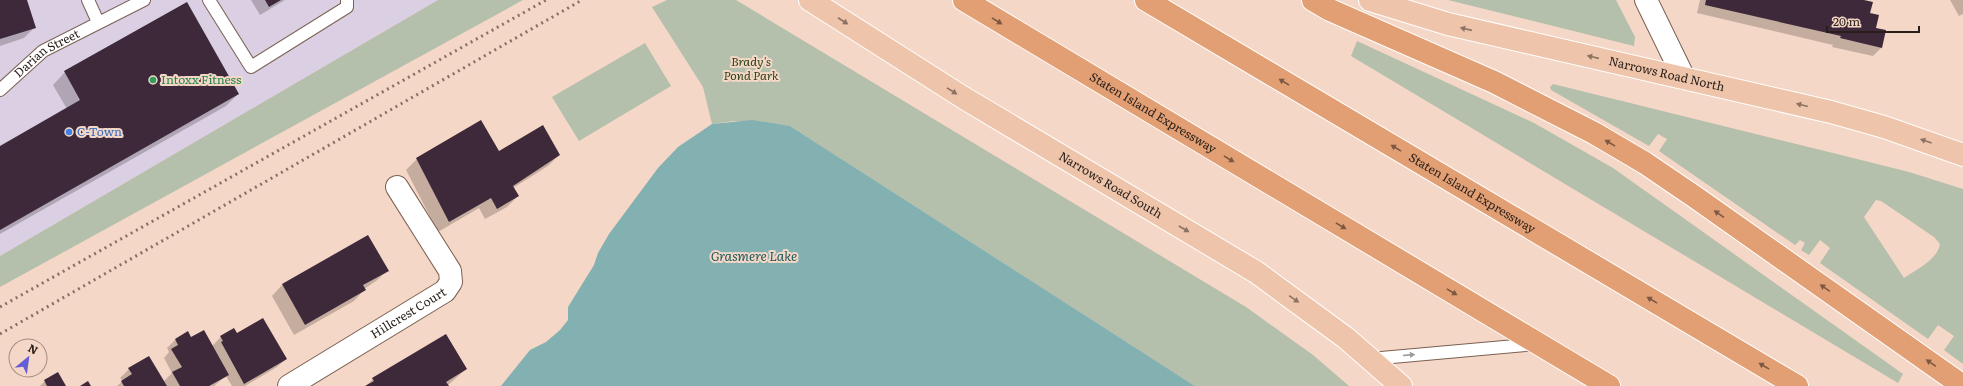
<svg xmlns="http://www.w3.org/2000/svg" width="1963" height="386" font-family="Literata,serif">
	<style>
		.commercial { fill: #dbcfe3 }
		.green { fill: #b4bfac; fill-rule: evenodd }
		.water { fill: #83b0b1 }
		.shadow { fill: #0003 }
		.building { fill: #3d2939 }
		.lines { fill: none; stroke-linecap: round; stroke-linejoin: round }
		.service-casing { stroke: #7a6052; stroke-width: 14 }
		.minor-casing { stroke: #7a6052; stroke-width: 24 }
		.primary-casing { stroke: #fff; stroke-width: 24 }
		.motorway-casing { stroke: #fff; stroke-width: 24 }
		.service { stroke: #fff; stroke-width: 12 }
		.minor { stroke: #fff; stroke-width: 22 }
		.primary { stroke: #eec5ab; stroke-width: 22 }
		.motorway { stroke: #e29f73; stroke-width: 22 }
		.rail { stroke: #867268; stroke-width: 3; stroke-dasharray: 2 4; stroke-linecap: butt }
		.oneway { fill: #8c7262 }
		.oneway2 { fill: #7c5842 }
		.oneway3 { fill: #9f9a98 }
		.leisure-dot { fill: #2e9e5b; stroke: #f5d7c7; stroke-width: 1.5 }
		.shop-dot { fill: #3f7fe0; stroke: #f5d7c7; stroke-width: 1.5 }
		.labels { text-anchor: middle; stroke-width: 4; stroke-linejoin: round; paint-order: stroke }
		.street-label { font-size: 12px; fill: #291e19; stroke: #f5d7c7 }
		.park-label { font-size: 12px; font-style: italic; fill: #2a4314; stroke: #f5d7c7 }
		.leisure-label { font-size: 12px; fill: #27864d; stroke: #f5d7c7; text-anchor: start }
		.shop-label { font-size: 12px; fill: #366cbe; stroke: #f5d7c7; text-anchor: start }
		.water-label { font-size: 13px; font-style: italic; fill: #185859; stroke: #f5d7c7 }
	</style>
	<rect width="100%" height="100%" fill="#f5d7c7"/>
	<!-- commercial -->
	<polygon class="commercial" points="0,0 438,0 0,256"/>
	<!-- green -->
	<g class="green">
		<polygon points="438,0 523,0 0,287 0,256"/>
		<polygon points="667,0 736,0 1246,307 1313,355 1349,386 1195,386 790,126 734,121 712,124 703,87 652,7"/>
		<polygon points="1448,0 1616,0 1635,37 1634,46"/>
		<polygon points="1357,41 1534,123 1613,168 1903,374 1898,383 1351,56"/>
		<polygon points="645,43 671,86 579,141 552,97"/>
		<path d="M1553,84L1837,154L1909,172L1963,189V364L1944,350L1954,336L1938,325L1928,339L1820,263L1830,248L1820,240L1809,255L1801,250L1805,243L1800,240L1795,245L1659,151L1667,139L1658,134L1649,146L1551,90L1550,87ZM1876,200L1881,201L1934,237L1940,244C1938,259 1916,270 1904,278L1864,217Z"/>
	</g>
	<!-- water -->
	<polygon class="water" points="752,120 790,126 1195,386 501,386 530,350 546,342 560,330 568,320 568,307 594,265 598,253 609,234 658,168 678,147 712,124"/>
	<!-- shadow -->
	<g class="shadow">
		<polygon points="0,0 26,0 35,27 24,38 0,46"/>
		<polygon points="251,0 285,0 260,15"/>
		<polygon points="1700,0 1860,0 1869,13 1881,48 1873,56 1832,47 1833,45 1697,13"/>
		<polygon points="1950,0 1963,0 1963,14 1959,16"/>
		<polygon points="65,72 238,94 226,106 0,234 0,147 67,109 53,85"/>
		<polygon points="481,122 499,152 559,155 548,166 513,188 518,196 507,207 485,219 479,208 438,232 406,170 417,159"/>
		<polygon points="368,236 387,271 376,281 364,289 364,290 354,301 294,335 272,296 282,285"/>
		<polygon points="234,329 237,334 286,359 277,367 245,386 232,386 226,376 214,386 117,386 123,381 120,378 129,369 163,382 172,373 164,358 169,352 167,348 175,340 191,339 212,346 221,337"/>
		<polygon points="446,335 466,369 447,386 366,386 373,379"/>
		<polygon points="45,381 65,386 40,386"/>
	</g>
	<!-- building -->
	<g class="building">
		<polygon points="0,0 27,0 36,28 0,39"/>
		<polygon points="265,0 281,0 269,7"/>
		<polygon points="1706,0 1864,0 1873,2 1870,13 1879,15 1876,28 1886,30 1882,48 1840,38 1841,36 1705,5"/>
		<polygon points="187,2 239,94 0,230 0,146 80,100 64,71"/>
		<polygon points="481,120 499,151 543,125 560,155 513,186 519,196 497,209 491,198 449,222 416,158"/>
		<polygon points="368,235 389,271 363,285 366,290 305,325 282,284"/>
		<polygon points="263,318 287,359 244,384 221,342 223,341 220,336 234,328 237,333"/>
		<polygon points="204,330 229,375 209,386 180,386 172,372 182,367 171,349 178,345 175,339 188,331 191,337"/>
		<polygon points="446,334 467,369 446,382 449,386 365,386 374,381 372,378"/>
		<polygon points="149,356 167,386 124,386 121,381 132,374 128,368"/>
		<polygon points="58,372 66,386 47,386 44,380"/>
		<polygon points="88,381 91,386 80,386"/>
	</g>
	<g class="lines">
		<defs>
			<g id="service">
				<polyline points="88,0 98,22"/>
				<polyline points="209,0 251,67 347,7 347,0"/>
				<path id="s1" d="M0,90L43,51L144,0"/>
				<polyline points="1370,359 1536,344"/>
			</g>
			<g id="minor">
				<polyline points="1646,0 1684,78"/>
				<path id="s2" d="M289,386L445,291L451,282L450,271L397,187"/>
			</g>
			<g id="primary">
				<path id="s3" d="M810,0L964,98L1256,272L1346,338L1401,386"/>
				<path id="s4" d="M1370,0L1448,24L1831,112L1884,127L1963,155"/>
			</g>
			<g id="motorway">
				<path id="s5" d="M964,0L1609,386"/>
				<path id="s6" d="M1146,0L1797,386"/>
				<polyline points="1313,0 1330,10 1494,82 1594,133 1645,163 1695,197 1963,386"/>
			</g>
		</defs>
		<!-- service casing -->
		<use href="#service" class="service-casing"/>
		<!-- minor casing -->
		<use href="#minor" class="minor-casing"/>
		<!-- primary casing -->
		<use href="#primary" class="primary-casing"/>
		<!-- motorway casing -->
		<use href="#motorway" class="motorway-casing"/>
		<!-- service -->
		<use href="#service" class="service"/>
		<!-- minor -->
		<use href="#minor" class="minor"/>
		<!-- primary -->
		<use href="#primary" class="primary"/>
		<!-- motorway -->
		<use href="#motorway" class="motorway"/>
		<!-- rail -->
		<g class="rail">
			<polyline points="0,307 546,0"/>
			<polyline points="0,334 582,0"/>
		</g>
	</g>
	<!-- one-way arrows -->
	<defs><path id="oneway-solid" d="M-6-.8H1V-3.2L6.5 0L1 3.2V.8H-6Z"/></defs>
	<g class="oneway">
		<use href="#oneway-solid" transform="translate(843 21) rotate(33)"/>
		<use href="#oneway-solid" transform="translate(1466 29) rotate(-167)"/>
		<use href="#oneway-solid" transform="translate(1593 57) rotate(-167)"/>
		<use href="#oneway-solid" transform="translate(952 91) rotate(32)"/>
		<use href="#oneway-solid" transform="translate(1802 105) rotate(-166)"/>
		<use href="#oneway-solid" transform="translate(1926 141) rotate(-161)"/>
		<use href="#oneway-solid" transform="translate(1184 229) rotate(30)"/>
		<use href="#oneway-solid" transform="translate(1294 299) rotate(35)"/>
	</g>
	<g class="oneway2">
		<use href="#oneway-solid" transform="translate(997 21) rotate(32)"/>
		<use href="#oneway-solid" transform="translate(1284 82) rotate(-149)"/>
		<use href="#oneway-solid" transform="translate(1610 143) rotate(-149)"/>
		<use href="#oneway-solid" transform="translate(1396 148) rotate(-149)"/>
		<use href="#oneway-solid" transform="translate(1229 159) rotate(31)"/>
		<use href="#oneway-solid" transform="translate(1719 214) rotate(-145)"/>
		<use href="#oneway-solid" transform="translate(1341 226) rotate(31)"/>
		<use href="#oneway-solid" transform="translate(1825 288) rotate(-145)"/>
		<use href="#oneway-solid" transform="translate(1452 292) rotate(31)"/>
		<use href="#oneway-solid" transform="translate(1652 300) rotate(-149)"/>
		<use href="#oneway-solid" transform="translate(1931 363) rotate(-145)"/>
		<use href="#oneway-solid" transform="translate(1764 366) rotate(-149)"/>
	</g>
	<use class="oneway3" href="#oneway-solid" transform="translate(1409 355) rotate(-5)"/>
	<!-- markers -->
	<circle class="leisure-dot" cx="153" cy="80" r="4"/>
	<circle class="shop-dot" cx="69" cy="132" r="4"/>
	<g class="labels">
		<!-- street labels -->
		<g class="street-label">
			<text dy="4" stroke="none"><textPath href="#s1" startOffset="60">Darian Street</textPath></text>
			<text dy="4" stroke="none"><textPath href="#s4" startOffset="306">Narrows Road North</textPath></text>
			<text dy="4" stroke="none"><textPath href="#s5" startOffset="220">Staten Island Expressway</textPath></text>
			<text dy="4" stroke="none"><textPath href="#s3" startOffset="353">Narrows Road South</textPath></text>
			<text dy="4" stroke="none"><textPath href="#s6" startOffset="379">Staten Island Expressway</textPath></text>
			<text dy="4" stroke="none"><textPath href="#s2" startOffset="140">Hillcrest Court</textPath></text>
		</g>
		<!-- park labels -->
		<g class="park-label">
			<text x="751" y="66">Brady's<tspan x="751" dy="14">Pond Park</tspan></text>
		</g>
		<!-- leisure labels -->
		<g class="leisure-label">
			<text x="161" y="84">Intoxx Fitness</text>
		</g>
		<!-- shop labels -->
		<g class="shop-label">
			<text x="77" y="136">C-Town</text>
		</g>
		<!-- water labels -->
		<g class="water-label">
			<text x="754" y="261">Grasmere Lake</text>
		</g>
	</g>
	<!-- north arrow -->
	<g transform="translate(28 358) rotate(29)"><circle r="19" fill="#f5d7c7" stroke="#a38d81"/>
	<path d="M0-3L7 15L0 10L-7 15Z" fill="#645dd6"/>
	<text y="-6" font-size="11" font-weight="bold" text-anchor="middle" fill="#291e19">N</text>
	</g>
	<!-- scale -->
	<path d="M1827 26v6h92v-6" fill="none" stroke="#291e19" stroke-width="2"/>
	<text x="1833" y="26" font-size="12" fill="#291e19" stroke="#f5d7c7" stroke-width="3" paint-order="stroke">20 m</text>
</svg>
